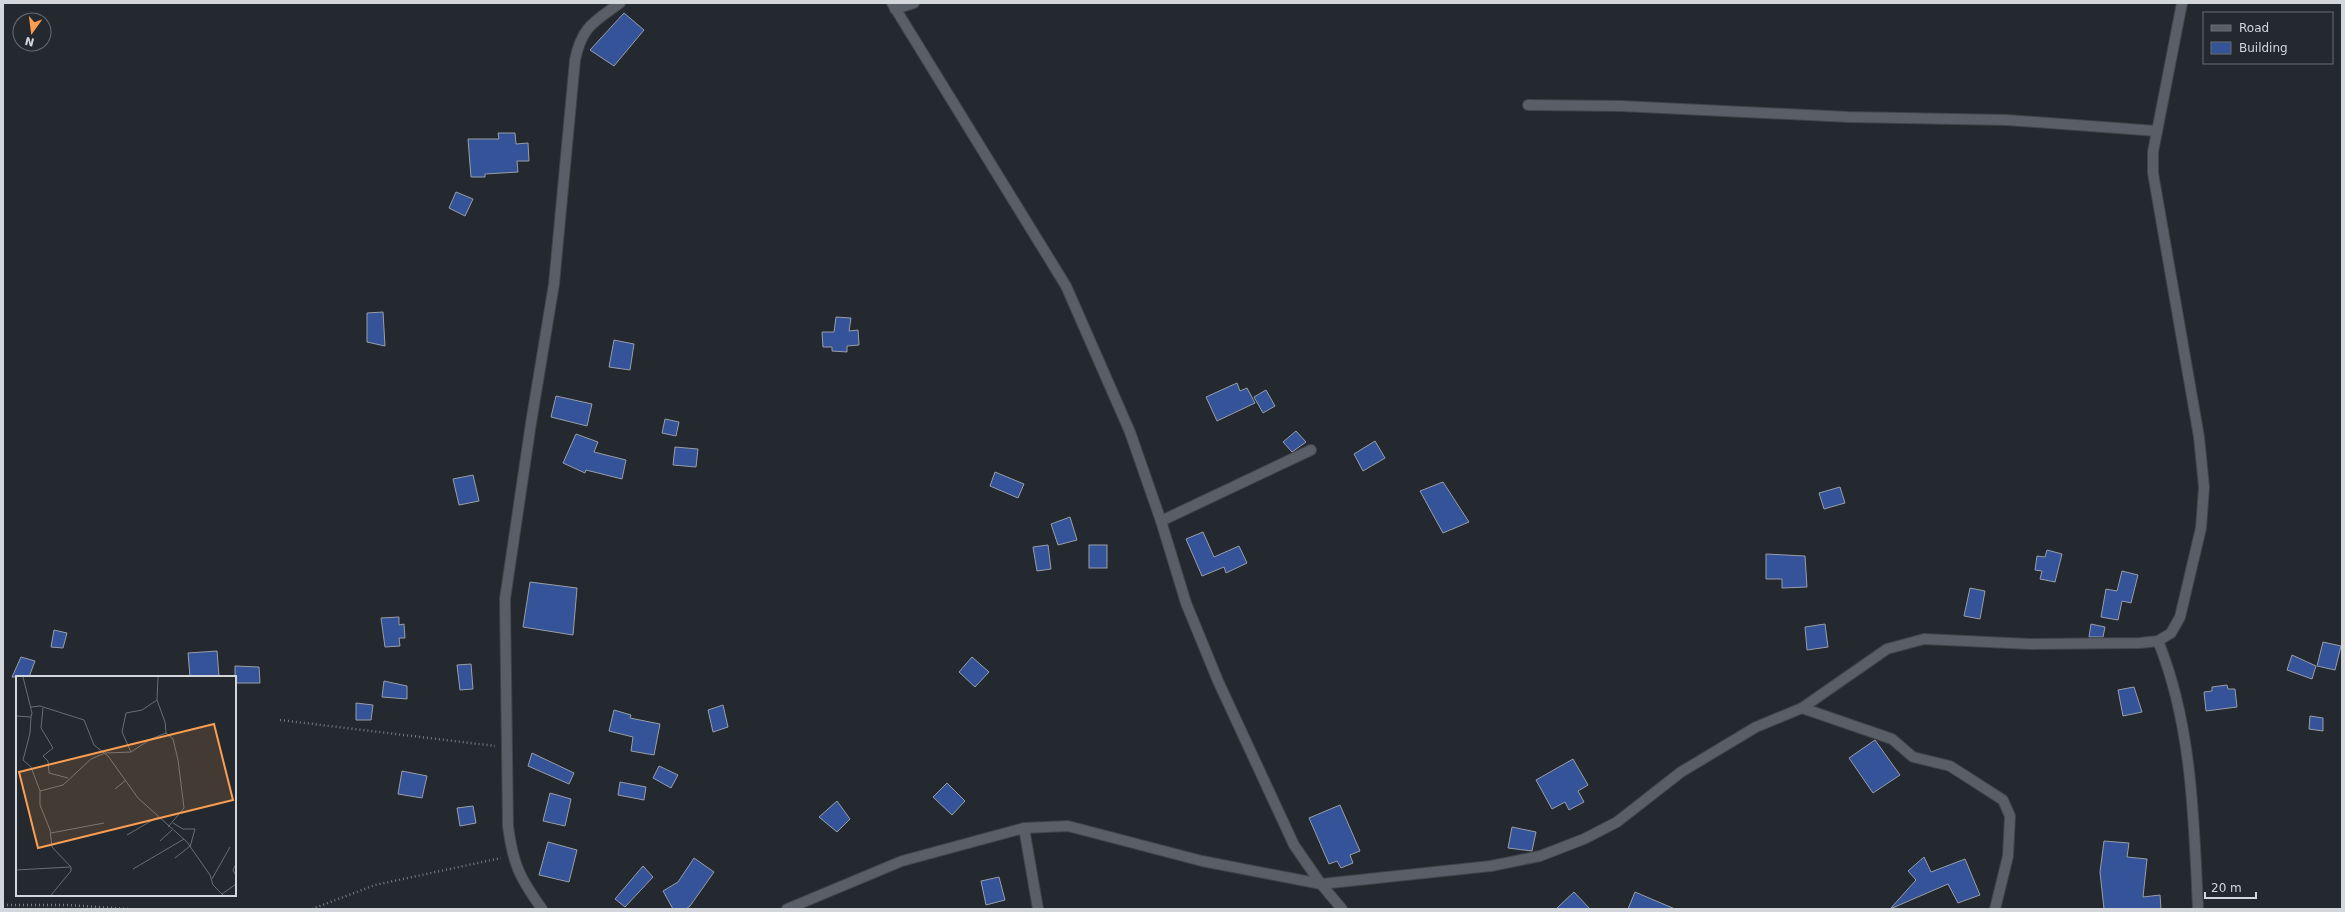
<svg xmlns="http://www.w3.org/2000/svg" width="2345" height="912" font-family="'DejaVu Sans',sans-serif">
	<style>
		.building { fill: #355399; stroke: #999ea7 }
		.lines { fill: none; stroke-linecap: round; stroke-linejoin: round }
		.minor-casing { stroke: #41444a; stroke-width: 12 }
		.path { stroke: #797d82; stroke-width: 2.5; stroke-dasharray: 1 3; stroke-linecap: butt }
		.minor { stroke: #5a5e66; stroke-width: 10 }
		.inset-road { fill: none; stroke: #6a6e73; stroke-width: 1 }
		.view { fill: #fb9e51; fill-opacity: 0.15; stroke: #fb9e51; stroke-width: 2 }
		.inset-edge { fill: none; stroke: #d3d6da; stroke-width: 2 }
	</style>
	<rect width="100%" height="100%" fill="#24282f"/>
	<!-- building -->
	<g class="building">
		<polygon points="624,13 644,30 614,66 590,50"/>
		<polygon points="498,133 515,133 516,144 528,143 529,161 517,161 518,172 485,174 485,177 471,177 468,139 499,139"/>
		<polygon points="456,192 473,199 465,216 449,208"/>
		<polygon points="383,312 385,346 367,342 367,313"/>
		<polygon points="836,317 851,318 849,331 858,330 859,345 847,346 847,352 832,351 832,347 823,347 822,332 834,332"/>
		<polygon points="614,340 634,344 630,370 609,367"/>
		<polygon points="1237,383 1240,391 1247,388 1255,403 1217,421 1206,397"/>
		<polygon points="1266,390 1275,406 1263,413 1254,397"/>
		<polygon points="556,396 592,404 587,426 551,417"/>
		<polygon points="665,419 679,422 676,436 662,433"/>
		<polygon points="1296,431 1306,442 1292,452 1283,442"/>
		<polygon points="576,434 598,442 594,452 626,460 622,479 586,470 585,473 563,463"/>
		<polygon points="1375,441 1385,458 1363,471 1354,454"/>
		<polygon points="675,447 698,449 696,467 673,465"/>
		<polygon points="995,472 1024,484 1018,498 990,486"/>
		<polygon points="473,475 479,501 459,505 453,479"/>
		<polygon points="1443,482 1469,522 1443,533 1420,491"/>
		<polygon points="1840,487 1845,503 1824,509 1819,493"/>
		<polygon points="1070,517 1077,540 1058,545 1051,524"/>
		<polygon points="1203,532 1214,557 1239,546 1247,563 1226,573 1224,567 1202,576 1186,539"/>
		<polygon points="1048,545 1051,569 1037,571 1033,547"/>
		<rect x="1089" y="545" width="18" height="23"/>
		<polygon points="2047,550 2062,554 2055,582 2040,579 2042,571 2035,570 2037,556 2045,557"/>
		<polygon points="1766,554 1805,556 1807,587 1782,588 1782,579 1766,579"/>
		<polygon points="2122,571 2138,575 2131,603 2122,601 2118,620 2101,617 2106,589 2117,591"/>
		<polygon points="530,582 577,588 573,635 523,627"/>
		<polygon points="1970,588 1985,591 1980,619 1964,616"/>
		<polygon points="399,617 399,625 404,624 405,638 399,638 400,646 385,647 381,618"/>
		<polygon points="1825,624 1828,647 1807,650 1805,627"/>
		<polygon points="2091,624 2105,627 2103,637 2089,637"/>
		<polygon points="54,630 67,633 63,648 51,647"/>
		<polygon points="2323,642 2341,646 2335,670 2317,666"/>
		<polygon points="217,651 219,676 190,677 188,653"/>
		<polygon points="2292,655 2316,666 2312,679 2287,670"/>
		<polygon points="21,657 35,661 29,677 12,677"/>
		<polygon points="972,657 989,672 975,687 959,672"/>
		<polygon points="471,664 473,689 460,690 457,665"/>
		<polygon points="235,666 259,667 260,683 235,683"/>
		<polygon points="384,681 407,686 407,699 382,697"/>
		<polygon points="2227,685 2228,689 2235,689 2237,707 2206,711 2204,692 2212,691 2212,687"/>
		<polygon points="2134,687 2142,712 2123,716 2118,690"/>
		<polygon points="356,703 373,705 371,720 356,720"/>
		<polygon points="723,705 728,727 713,732 708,710"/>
		<polygon points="614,710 631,715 630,718 660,724 654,755 631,751 633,737 609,731"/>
		<polygon points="2310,716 2323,718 2323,731 2309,729"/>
		<polygon points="1875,740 1900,775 1873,793 1849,758"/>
		<polygon points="532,753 574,773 569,784 528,766"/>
		<polygon points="1573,759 1588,785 1578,791 1584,802 1569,810 1565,802 1552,809 1536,780"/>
		<polygon points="659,766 678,775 671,788 653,778"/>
		<polygon points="402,771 427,776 422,798 398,794"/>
		<polygon points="620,782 646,787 644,800 618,795"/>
		<polygon points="947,783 965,801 952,815 933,797"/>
		<polygon points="550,793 571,799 565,826 543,821"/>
		<polygon points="837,801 850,819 837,832 819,817"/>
		<polygon points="1340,805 1360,851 1350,855 1353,863 1341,868 1337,861 1329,864 1309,818"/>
		<polygon points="473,806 476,823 460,826 457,808"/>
		<polygon points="1512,827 1536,832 1532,851 1508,848"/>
		<polygon points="2104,841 2129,843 2127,857 2147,859 2143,897 2160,895 2161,909 2104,909 2100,872"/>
		<polygon points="548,842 577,850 569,882 539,875"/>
		<polygon points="1924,857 1931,872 1965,859 1980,895 1958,903 1948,884 1890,909 1916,880 1908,871"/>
		<polygon points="694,858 714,872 690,906 686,909 673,909 663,891 678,882"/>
		<polygon points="643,866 653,877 625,907 615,899"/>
		<polygon points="999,877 1005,900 986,905 981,881"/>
		<polygon points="1574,892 1590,909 1556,909"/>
		<polygon points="1635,892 1675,909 1628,909"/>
	</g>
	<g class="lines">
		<defs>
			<g id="minor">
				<polyline points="892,3 1066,286 1130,432 1161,521 1186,603 1218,681 1294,845 1321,884 1342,909"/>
				<polyline points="895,9 914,3"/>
				<polyline points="1528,105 1621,106 1849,117 2007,120 2157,131"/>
				<polyline points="1161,521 1311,450"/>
				<path d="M2158,641C2192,724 2194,820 2198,909"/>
				<polyline points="1802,708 1892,739 1913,757 1950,766 2003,800 2010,816 2008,856 1995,909"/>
				<polyline points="1024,828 1038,909"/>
				<path d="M542,909C520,878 513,865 508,826L505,599L531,423L554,284L575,60C582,26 594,22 620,3"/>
				<polyline points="787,909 902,861 1024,828 1068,826 1202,861 1321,884 1491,866 1540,856 1584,839 1617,822 1681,772 1756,727 1802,708 1887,649 1924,639 2030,644 2140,643 2158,641 2171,633 2180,617 2201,528 2204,487 2199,437 2153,173 2153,152 2182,3"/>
			</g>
		</defs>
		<!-- minor casing -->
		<use href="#minor" class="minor-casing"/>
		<!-- path -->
		<g class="path">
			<polyline points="280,720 495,746"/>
			<polyline points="3,905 69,905 129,909"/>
			<polyline points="312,909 375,885 501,858"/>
		</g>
		<!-- minor -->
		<use href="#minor" class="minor"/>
	</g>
	<!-- overview -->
	<g transform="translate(16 676)">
		<rect width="220" height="220" fill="#24282f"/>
		<path class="inset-road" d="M15,31L24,30L68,44L78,69L92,80L122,122L171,166L194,199L197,209L207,219M27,32L25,52L37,72L27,80L32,85L33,97L52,102M0,40L15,41L16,37L7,1M15,41L14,57L7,84L15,91L24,115V129L34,154L36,171L55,191M150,57L157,63L162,84L168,132L152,151M115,76L106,56L110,37L126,34L141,24M99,113L110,104M24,115L47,109L75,83L89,77L115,76L135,63L150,57L149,46L141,24L142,1M157,147L167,153H179L174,171M35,157L88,147M111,159L142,141M144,165L156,154M159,182L174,170M220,188L217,194L220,200M117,193L168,163M0,194L54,191M196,203L214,171M206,218L220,208M35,219L55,195V191"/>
		<path class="view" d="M198,48L217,124L22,172L3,96Z"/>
		<rect width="220" height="220" class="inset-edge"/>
	</g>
	<!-- border -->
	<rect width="2345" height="912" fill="none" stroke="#d3d6da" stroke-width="8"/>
	<!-- legend -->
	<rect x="2203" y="12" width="130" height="52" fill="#24282f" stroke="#6a6e73"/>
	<rect x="2211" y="25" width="20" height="6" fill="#5a5e66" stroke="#6a6e73"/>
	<text x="2239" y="32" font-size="12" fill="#d3d6da">Road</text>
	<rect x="2211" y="42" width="20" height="12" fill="#355399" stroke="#6a6e73"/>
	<text x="2239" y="52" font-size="12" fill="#d3d6da">Building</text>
	<!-- north arrow -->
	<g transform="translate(32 32) rotate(194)"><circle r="19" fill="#24282f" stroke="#6a6e73"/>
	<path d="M0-3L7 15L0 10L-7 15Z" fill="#fb9e51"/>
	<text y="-6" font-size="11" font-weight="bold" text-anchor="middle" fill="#d3d6da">N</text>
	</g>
	<!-- scale -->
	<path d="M2205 892v6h51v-6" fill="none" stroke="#d3d6da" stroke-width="2"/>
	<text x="2211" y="892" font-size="12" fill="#d3d6da" stroke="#24282f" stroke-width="3" paint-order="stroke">20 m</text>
</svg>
